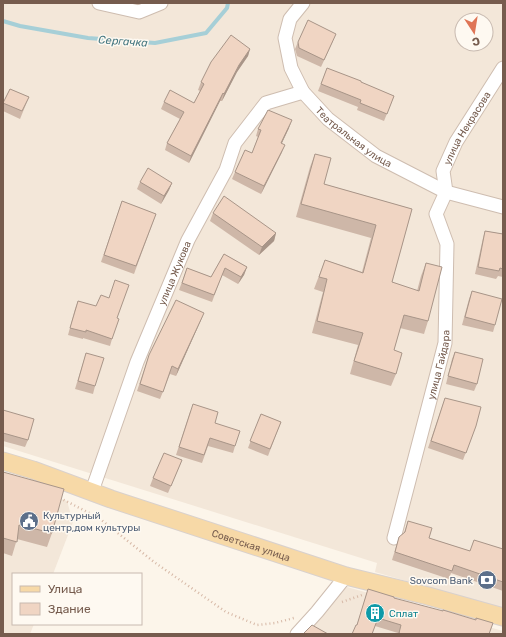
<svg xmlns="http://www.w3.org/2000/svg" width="506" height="637" font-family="Rubik,sans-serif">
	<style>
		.residential { fill: #f3e7d9; fill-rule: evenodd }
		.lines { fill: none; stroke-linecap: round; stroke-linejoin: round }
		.stream { stroke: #a6cfd7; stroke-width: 4 }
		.minor-casing { stroke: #cebdb0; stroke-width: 15 }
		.major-casing { stroke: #d9d1cd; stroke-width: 19 }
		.path { stroke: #d6b8a6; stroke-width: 2.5; stroke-dasharray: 1 3; stroke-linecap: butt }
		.minor { stroke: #fff; stroke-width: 13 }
		.major { stroke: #f7d9a7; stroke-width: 17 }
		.wall { fill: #ceb7a8 }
		.shaded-wall { fill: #a89588 }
		.building { fill: #f0d5c3; stroke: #a89588 }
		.labels { text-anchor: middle; stroke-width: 3; stroke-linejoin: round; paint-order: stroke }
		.street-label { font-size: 10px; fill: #765c4e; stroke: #fef9f1 }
		.service-label { font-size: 10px; fill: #4e5e75; stroke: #fef9f1; text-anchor: start }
		.culture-label { font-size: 10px; fill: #0d838f; stroke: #fef9f1; text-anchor: start }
		.water-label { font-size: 11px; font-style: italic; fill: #457781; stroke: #fef9f1 }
	</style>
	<rect width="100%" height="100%" fill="#fcf5ea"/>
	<!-- residential -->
	<g class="residential">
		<path d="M3,3H503V609L375,572L377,563L3,446ZM462,20H486V44H462Z"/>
		<polygon points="3,480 67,501 73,522 53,574 13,574 13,624 34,624 30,634 3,634"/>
		<polygon points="347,587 503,631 503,634 302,634"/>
	</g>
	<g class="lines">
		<!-- stream -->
		<polyline class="stream" points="3,21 20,26 88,38 155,43 206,33 227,8 228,3"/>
		<defs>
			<g id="minor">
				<polyline points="99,3 139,12 161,3"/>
				<path id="s1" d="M303,3L290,19L285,38L291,68L303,92L328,119L376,156L446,192L503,207"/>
				<path id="s2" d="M92,491L137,362L188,240L226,170L235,143L266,103L303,92"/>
				<path id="s3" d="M394,538L445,343L447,244L436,214L446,192L443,171L456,142L503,68"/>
				<polyline points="297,634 317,612 346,576"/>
			</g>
			<g id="major">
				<path id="s4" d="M3,461L33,470L111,499L346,576L428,596L503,617"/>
			</g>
		</defs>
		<!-- minor casing -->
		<use href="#minor" class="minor-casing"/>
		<!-- major casing -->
		<use href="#major" class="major-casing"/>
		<!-- path -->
		<g class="path">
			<polyline points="60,498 99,518 154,562 226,612 257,625 275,623 294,618"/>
			<polyline points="342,602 362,595"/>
		</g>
		<!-- minor -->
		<use href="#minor" class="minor"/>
		<!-- major -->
		<use href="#major" class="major"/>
	</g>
	<!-- wall -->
	<g class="wall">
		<polygon points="333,41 321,67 297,56 295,49 298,42"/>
		<polygon points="250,49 248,56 237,72 222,101 220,101 189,163 165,150 167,143 180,119 161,109 164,102 194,103 200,91 198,90 201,82"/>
		<polygon points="327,68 394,96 384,121 357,110 358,107 318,91"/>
		<polygon points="10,89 29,97 20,119 3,111 3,104"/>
		<polygon points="289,128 282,143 282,152 261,194 232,179 235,172 252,153 258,137 256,136 258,129"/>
		<polygon points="315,154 324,184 412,209 392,282 417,291 421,276 426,263 428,321 424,334 400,328 394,350 396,374 391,386 350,374 358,345 312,333 323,292 314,289 325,260 362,272 371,238 296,217 310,167"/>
		<polygon points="140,182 172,183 169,190 161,204 137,189"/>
		<polygon points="122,201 156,214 134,274 101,262"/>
		<polygon points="213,213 276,233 274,241 259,255 210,221"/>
		<polygon points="485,231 503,234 503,277 498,276 496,279 475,274 483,238"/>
		<polygon points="224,254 247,267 244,275 238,284 222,275 212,302 179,290 187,268 211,277"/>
		<polygon points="472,291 495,325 493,332 462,325 469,299"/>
		<polygon points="78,301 117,318 112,339 110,346 83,338 83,339 68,335 75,309"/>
		<polygon points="201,320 176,376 170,374 160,399 137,391 149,355"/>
		<polygon points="455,352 477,384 474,391 446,384 452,359"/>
		<polygon points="86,353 95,386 93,394 75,389"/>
		<polygon points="445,398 476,426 463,460 428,448"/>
		<polygon points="3,410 28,440 25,447 3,441"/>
		<polygon points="190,412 215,423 235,446 233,453 208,446 202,463 176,455"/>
		<polygon points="261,414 281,422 268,456 248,448"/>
		<polygon points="182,460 168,493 150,486 153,478"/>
		<polygon points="3,472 52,533 47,547 17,539 12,556 3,553"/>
		<polygon points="408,521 429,538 470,551 503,549 503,591 451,573 449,579 392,560 399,537 404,533"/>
		<polygon points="368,589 394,598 489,634 398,634 398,633 375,626 357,625"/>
	</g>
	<!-- shaded-wall -->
	<g class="shaded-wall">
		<polygon points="250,49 248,56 237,72 222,101 224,94 239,65"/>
		<polygon points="223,93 220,101 189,163 191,156"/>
		<polygon points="292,120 289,128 278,151 281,143"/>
		<polygon points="285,145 282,152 261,194 264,186"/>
		<polygon points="172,183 169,190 161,204 164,196"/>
		<polygon points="276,233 274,241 259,255 262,247"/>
		<polygon points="247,267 244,275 238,284 241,277"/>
		<polygon points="204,313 201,320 176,376 178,369"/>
	</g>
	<!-- building -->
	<g class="building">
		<polygon points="308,20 336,34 324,60 299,48 298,42"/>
		<polygon points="231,35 250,49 239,65 224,94 223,93 191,156 167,143 184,112 164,102 170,90 194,103 204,84 201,82 211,62"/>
		<polygon points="327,68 361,81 361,82 394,96 387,114 360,103 361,100 321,84"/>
		<polygon points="10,89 29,97 22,111 3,103"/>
		<polygon points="268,110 292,120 281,143 285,145 264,186 235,172 245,150 252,153 261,130 258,129"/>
		<polygon points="315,154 331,158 324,184 412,209 392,282 419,291 426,263 442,267 428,321 404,315 394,350 402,353 396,374 354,361 363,333 317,321 327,279 319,277 325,260 363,273 376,225 301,204"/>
		<polygon points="148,168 172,183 164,196 140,182"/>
		<polygon points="224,196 276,233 262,247 213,213"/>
		<polygon points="122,201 156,214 136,266 104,255"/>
		<polygon points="485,231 503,234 503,269 500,268 499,271 478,267"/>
		<polygon points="224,254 247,267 241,277 225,268 214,295 182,283 187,268 211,277"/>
		<polygon points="115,280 129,285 117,318 119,319 112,339 86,330 86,332 70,328 78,301 96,306 101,295 109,298"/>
		<polygon points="472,291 502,299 495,325 465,317"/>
		<polygon points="176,300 204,313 178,369 172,366 163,392 140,384 149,355"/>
		<polygon points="455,352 483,359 477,384 448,376"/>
		<polygon points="86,353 104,358 95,386 78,381"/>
		<polygon points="445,398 481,407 476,426 466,453 431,441"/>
		<polygon points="193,404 218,412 215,423 240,431 235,446 210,438 204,455 179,447"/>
		<polygon points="3,410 34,419 28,440 3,433"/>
		<polygon points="261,414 281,422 270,449 250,441"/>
		<polygon points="164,453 182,460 171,486 153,478"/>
		<polygon points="3,472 64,489 52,533 19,525 17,542 3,538"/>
		<polygon points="408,521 432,528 429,538 470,551 474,540 503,549 503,582 454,565 452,571 395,552 399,537 405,532"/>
		<polygon points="368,589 394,597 394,598 443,611 443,610 476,620 476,618 493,623 489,634 402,634 399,633 401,625 378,618 372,634 352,634 356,625 357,625"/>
		<polygon points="312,625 328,634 303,634"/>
	</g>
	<!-- icons -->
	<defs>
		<symbol id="civic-disc" viewBox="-11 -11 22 22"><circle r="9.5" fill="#5c6f8a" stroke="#fef9f1"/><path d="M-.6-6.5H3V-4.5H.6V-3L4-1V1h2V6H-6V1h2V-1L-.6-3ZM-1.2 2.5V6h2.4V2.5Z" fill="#fff"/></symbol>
		<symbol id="bank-disc" viewBox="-11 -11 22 22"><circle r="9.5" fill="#5c6f8a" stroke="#fef9f1"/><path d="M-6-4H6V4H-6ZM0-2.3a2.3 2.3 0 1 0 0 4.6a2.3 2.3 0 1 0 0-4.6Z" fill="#fff"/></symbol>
		<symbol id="building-disc" viewBox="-11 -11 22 22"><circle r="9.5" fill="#0f9aa8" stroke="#fef9f1"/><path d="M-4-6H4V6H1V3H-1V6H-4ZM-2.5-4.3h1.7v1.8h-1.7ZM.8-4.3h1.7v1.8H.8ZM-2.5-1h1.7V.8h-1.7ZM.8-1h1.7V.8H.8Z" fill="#fff"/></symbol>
	</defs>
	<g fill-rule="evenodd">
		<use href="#civic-disc" x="18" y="510" width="22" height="22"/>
		<use href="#bank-disc" x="476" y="569" width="22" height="22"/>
		<use href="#building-disc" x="364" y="602" width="22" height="22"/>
	</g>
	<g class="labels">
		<!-- street labels -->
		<g class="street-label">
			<text dy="4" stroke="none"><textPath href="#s3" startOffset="427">улица Некрасова</textPath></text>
			<text dy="4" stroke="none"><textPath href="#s1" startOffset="166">Театральная улица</textPath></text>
			<text dy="4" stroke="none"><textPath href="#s2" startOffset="233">улица Жукова</textPath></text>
			<text dy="4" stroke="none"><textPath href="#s3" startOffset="179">улица Гайдара</textPath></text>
			<text dy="4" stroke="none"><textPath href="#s4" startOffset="262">Советская улица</textPath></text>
		</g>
		<!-- service labels -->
		<g class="service-label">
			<text x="43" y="519">Культурный<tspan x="43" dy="12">центр,дом культуры</tspan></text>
			<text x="473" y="584" text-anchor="end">Sovcom Bank</text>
		</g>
		<!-- culture labels -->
		<g class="culture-label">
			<text x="389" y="617">Сплат</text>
		</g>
		<!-- water labels -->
		<g class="water-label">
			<text transform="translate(123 41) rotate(4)" y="4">Сергачка</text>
		</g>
	</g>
	<!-- border -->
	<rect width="506" height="637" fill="none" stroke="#765c4e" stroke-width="8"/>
	<!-- legend -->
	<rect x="12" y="573" width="130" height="52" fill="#fef9f1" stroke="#c8bab0"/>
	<rect x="20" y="586" width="20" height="6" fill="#f7d9a7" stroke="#c8bab0"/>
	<text x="48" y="593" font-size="12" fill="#765c4e">Улица</text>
	<rect x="20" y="603" width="20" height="12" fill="#f0d5c3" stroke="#c8bab0"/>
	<text x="48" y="613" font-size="12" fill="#765c4e">Здание</text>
	<!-- north arrow -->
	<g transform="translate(474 32) rotate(168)"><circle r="19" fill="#fef9f1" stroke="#c8bab0"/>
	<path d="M0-3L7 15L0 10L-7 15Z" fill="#df7556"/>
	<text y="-6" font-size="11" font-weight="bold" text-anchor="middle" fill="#765c4e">С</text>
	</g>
</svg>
